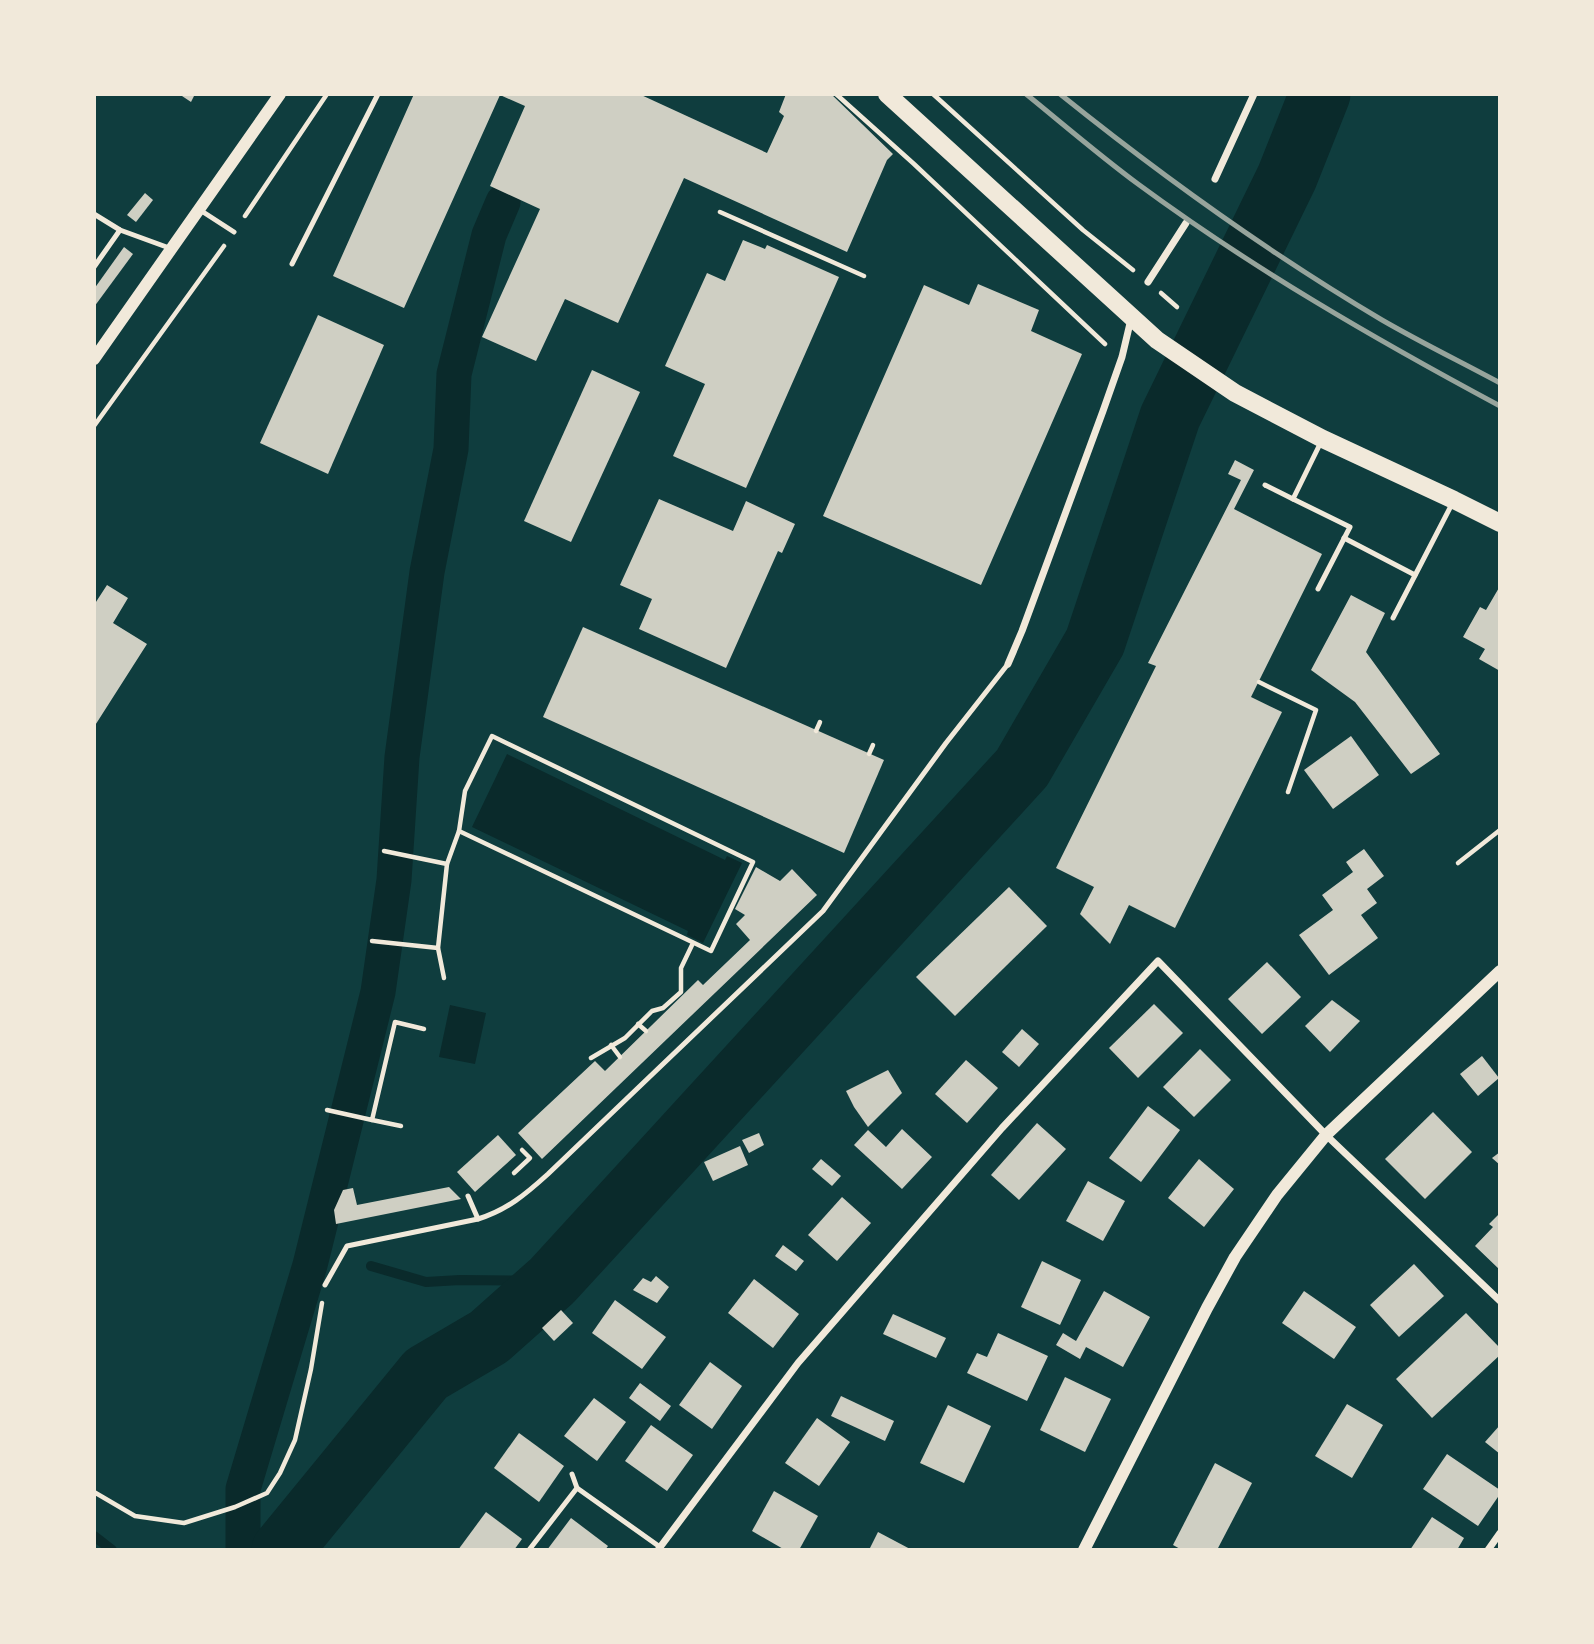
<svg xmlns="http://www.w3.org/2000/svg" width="1594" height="1644" font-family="'Exo 2',sans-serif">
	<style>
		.water { fill: #0a2a2b }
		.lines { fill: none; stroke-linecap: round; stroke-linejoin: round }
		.stream { stroke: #0a2a2b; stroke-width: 10 }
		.canal { stroke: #0a2a2b; stroke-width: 35 }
		.river { stroke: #0a2a2b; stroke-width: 61 }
		.building { fill: #cfcfc3 }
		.path { stroke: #f1e9da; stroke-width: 4.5 }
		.service { stroke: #f1e9da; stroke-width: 5 }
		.minor { stroke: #f1e9da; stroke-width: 7 }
		.tertiary { stroke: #f1e9da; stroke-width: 12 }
		.primary { stroke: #f1e9da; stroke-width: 18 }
		.rail { stroke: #97a49c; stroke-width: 5 }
	</style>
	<rect width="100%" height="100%" fill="#0f3d3e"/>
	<!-- water -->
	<g class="water">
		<polygon points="507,754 725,860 727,856 742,863 703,943 687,935 688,931 472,827"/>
		<polygon points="450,1005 486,1013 475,1064 439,1057"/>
	</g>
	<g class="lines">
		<!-- stream -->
		<g class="stream">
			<polyline points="371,1266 426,1282 460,1280 552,1281"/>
			<polyline points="94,1536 112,1550"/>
		</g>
		<!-- canal -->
		<polyline class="canal" points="243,1550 243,1489 310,1265 378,992 394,880 402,757 427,572 451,449 454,374 489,235 503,202"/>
		<!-- river -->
		<polyline class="river" points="282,1550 426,1374 489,1337 552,1281 1022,768 1095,642 1170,417 1287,177 1320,94"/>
	</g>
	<!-- building -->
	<g class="building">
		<polygon points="179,94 195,94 191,102"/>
		<polygon points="414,94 639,94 767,153 784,116 779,112 786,94 831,94 893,154 887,160 847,252 684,178 618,323 565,299 536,361 482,337 540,209 490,186 525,106 500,95 404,308 333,276"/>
		<polygon points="145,193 153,200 136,222 127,215"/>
		<polygon points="743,240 765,249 767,245 839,277 746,488 673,456 705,384 665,366 707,273 725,281"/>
		<polygon points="124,247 133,254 94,307 94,289"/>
		<polygon points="978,284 1039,310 1031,331 1082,354 981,585 823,516 924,285 969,305"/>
		<polygon points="318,315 384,345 328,474 260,443"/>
		<polygon points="592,370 640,392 571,542 524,521"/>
		<polygon points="1235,460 1254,470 1234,509 1322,554 1251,697 1282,712 1175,928 1129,905 1110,944 1080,914 1094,887 1056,868 1156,666 1148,663 1241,480 1228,474"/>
		<polygon points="659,499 733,531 746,501 795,524 782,553 778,551 726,668 639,629 652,599 620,585"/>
		<polygon points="107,585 128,598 113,623 147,644 94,727 94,605"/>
		<polygon points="1500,586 1500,671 1479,659 1485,649 1463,637 1480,607 1486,610"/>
		<polygon points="1351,595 1385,613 1366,652 1440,754 1411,774 1355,702 1311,670"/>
		<polygon points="583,627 884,760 844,853 543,717"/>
		<polygon points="1351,736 1379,775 1333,809 1304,770"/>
		<polygon points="1364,849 1384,876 1367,889 1377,903 1361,915 1378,938 1329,975 1299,935 1333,910 1322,895 1353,872 1346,862"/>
		<polygon points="756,867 780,881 792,869 817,895 542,1159 518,1133 595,1061 605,1071 698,980 703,985 750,940 736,924 745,915 735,909"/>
		<polygon points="1009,887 1047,926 955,1016 916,977"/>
		<polygon points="1267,962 1301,997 1262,1034 1228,999"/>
		<polygon points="1332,1000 1360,1021 1330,1052 1305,1026"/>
		<polygon points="1154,1004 1183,1033 1138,1078 1109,1048"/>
		<polygon points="1022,1029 1039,1044 1019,1067 1002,1052"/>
		<polygon points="1200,1049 1231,1080 1194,1117 1163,1087"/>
		<polygon points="1482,1056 1499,1078 1478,1096 1460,1074"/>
		<polygon points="966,1060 998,1088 967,1123 935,1094"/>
		<polygon points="888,1070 902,1093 868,1127 854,1107 846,1091"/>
		<polygon points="1148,1106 1180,1130 1141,1182 1109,1158"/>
		<polygon points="1433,1112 1472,1152 1425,1199 1385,1159"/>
		<polygon points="1037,1123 1066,1149 1019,1200 991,1175"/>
		<polygon points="902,1129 932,1157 902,1189 854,1145 868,1130 886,1147"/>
		<polygon points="759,1133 764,1145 749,1153 742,1140"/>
		<polygon points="498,1135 516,1155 475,1192 457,1172"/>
		<polygon points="740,1146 748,1165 713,1181 704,1162"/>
		<polygon points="1500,1152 1500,1165 1492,1158"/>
		<polygon points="821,1159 841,1176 832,1186 812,1169"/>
		<polygon points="1199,1159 1234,1189 1204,1227 1168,1198"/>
		<polygon points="1088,1181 1125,1201 1103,1241 1066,1221"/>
		<polygon points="449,1187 461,1199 336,1224 334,1210 343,1190 353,1188 357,1205"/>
		<polygon points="842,1197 871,1223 837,1261 808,1235"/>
		<polygon points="1500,1213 1500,1270 1475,1246 1493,1227 1489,1224"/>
		<polygon points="783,1245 804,1261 796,1271 775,1256"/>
		<polygon points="1042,1261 1081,1280 1060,1325 1021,1307"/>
		<polygon points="1414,1264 1444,1296 1399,1337 1370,1305"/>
		<polygon points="656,1276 669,1287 657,1303 633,1290 643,1278 651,1282"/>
		<polygon points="754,1279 799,1314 773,1348 728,1313"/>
		<polygon points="1104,1291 1150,1317 1123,1367 1086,1347 1080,1359 1056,1345 1063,1333 1076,1341"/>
		<polygon points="1304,1291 1356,1327 1334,1359 1282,1323"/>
		<polygon points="615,1300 666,1337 642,1369 592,1333"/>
		<polygon points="561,1310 573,1323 554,1341 542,1328"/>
		<polygon points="1466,1313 1500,1348 1500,1355 1432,1418 1396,1379"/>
		<polygon points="893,1314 946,1338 936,1358 883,1334"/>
		<polygon points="998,1333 1048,1356 1027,1401 967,1373 977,1353 987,1357"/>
		<polygon points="710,1362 742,1386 712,1429 679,1405"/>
		<polygon points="1065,1377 1111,1399 1085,1452 1040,1430"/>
		<polygon points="640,1383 671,1406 660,1421 629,1398"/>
		<polygon points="841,1396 894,1421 885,1441 831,1416"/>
		<polygon points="594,1398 626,1422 597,1461 564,1436"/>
		<polygon points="1347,1404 1383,1425 1352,1478 1315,1456"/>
		<polygon points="948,1405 991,1426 964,1483 920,1463"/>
		<polygon points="817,1418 850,1442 819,1486 785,1463"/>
		<polygon points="651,1425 693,1455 667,1491 625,1461"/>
		<polygon points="1500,1425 1500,1454 1485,1442"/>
		<polygon points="519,1433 564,1466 539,1502 494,1468"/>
		<polygon points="1447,1454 1500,1490 1500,1494 1478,1526 1423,1489"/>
		<polygon points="1215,1463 1252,1483 1217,1550 1182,1550 1173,1545"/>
		<polygon points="774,1491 818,1516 799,1550 785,1550 752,1531"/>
		<polygon points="486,1512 522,1539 514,1550 458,1550"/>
		<polygon points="1432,1517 1464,1538 1457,1550 1410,1550"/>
		<polygon points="571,1518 608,1546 605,1550 547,1550"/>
		<polygon points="878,1532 912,1550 869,1550"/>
	</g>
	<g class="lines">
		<!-- path -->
		<g class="path">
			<polyline points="836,94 914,164 1105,344"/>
			<polyline points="933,94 1083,230 1133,270"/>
			<polyline points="720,212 864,276"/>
			<polyline points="245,216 327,94"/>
			<polyline points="1161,293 1177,307"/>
			<polyline points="94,426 224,246"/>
			<polyline points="1259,682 1316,710 1288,792"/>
			<polyline points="816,731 820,722"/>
			<polygon points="492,736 753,862 711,951 459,831 465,791"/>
			<polyline points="869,754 873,745"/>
			<polyline points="384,851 447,864"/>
			<polyline points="1458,863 1500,830"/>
			<polyline points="372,941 438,948"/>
			<polyline points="444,978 438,948 447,864 459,831"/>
			<polyline points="638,1024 646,1031"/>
			<polyline points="611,1045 620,1057"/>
			<polyline points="591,1058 625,1038 652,1011 663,1008 681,992 681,968 693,943"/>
			<polyline points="327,1110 372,1120 395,1022 424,1029"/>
			<polyline points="372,1120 401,1126"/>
			<polyline points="514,1173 530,1158 522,1150"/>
			<polyline points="94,1492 135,1516 184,1523 235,1507 267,1493 280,1473 295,1440 311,1369 322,1303"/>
		</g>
		<!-- service -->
		<g class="service">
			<polyline points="200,210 234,232"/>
			<polyline points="94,214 120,230 172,249"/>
			<polyline points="292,264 378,94"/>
			<polyline points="94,267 120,230"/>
			<polyline points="1265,485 1293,499"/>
			<polyline points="1344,538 1415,575"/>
			<polyline points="1318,589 1350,527 1293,499 1321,442"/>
			<polyline points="1393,618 1453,502"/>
			<polyline points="468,1196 478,1219"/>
			<path d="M325,1285L347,1246L478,1219C507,1210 526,1194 548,1174L823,911L946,743L1008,664"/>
			<polyline points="572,1474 577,1488 660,1547"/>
			<polyline points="529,1550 577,1488"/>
		</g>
		<!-- minor -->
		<g class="minor">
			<polyline points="1215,179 1254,94"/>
			<polyline points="1148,282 1186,223"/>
			<polyline points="1008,664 1022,631 1103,411 1122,357 1131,319"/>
			<polyline points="658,1550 798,1363 1002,1128 1158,961 1326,1135 1500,1301"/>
			<polyline points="1488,1550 1500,1533"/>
		</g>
		<!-- tertiary -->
		<g class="tertiary">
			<polyline points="94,359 280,94"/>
			<polyline points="1084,1550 1207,1308 1235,1257 1277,1195 1326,1135 1500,971"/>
		</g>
		<!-- primary -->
		<polyline class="primary" points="887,94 1157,340 1235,393 1323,439 1454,500 1500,523"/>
		<!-- rail -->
		<g class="rail">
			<path d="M1026,94C1063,124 1100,156 1138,184C1252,268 1375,339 1500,406"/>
			<path d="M1060,94C1162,176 1269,253 1382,320C1420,342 1461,362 1500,383"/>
		</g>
	</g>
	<!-- border -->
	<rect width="1594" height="1644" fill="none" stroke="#f1e9da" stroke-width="192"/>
</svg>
